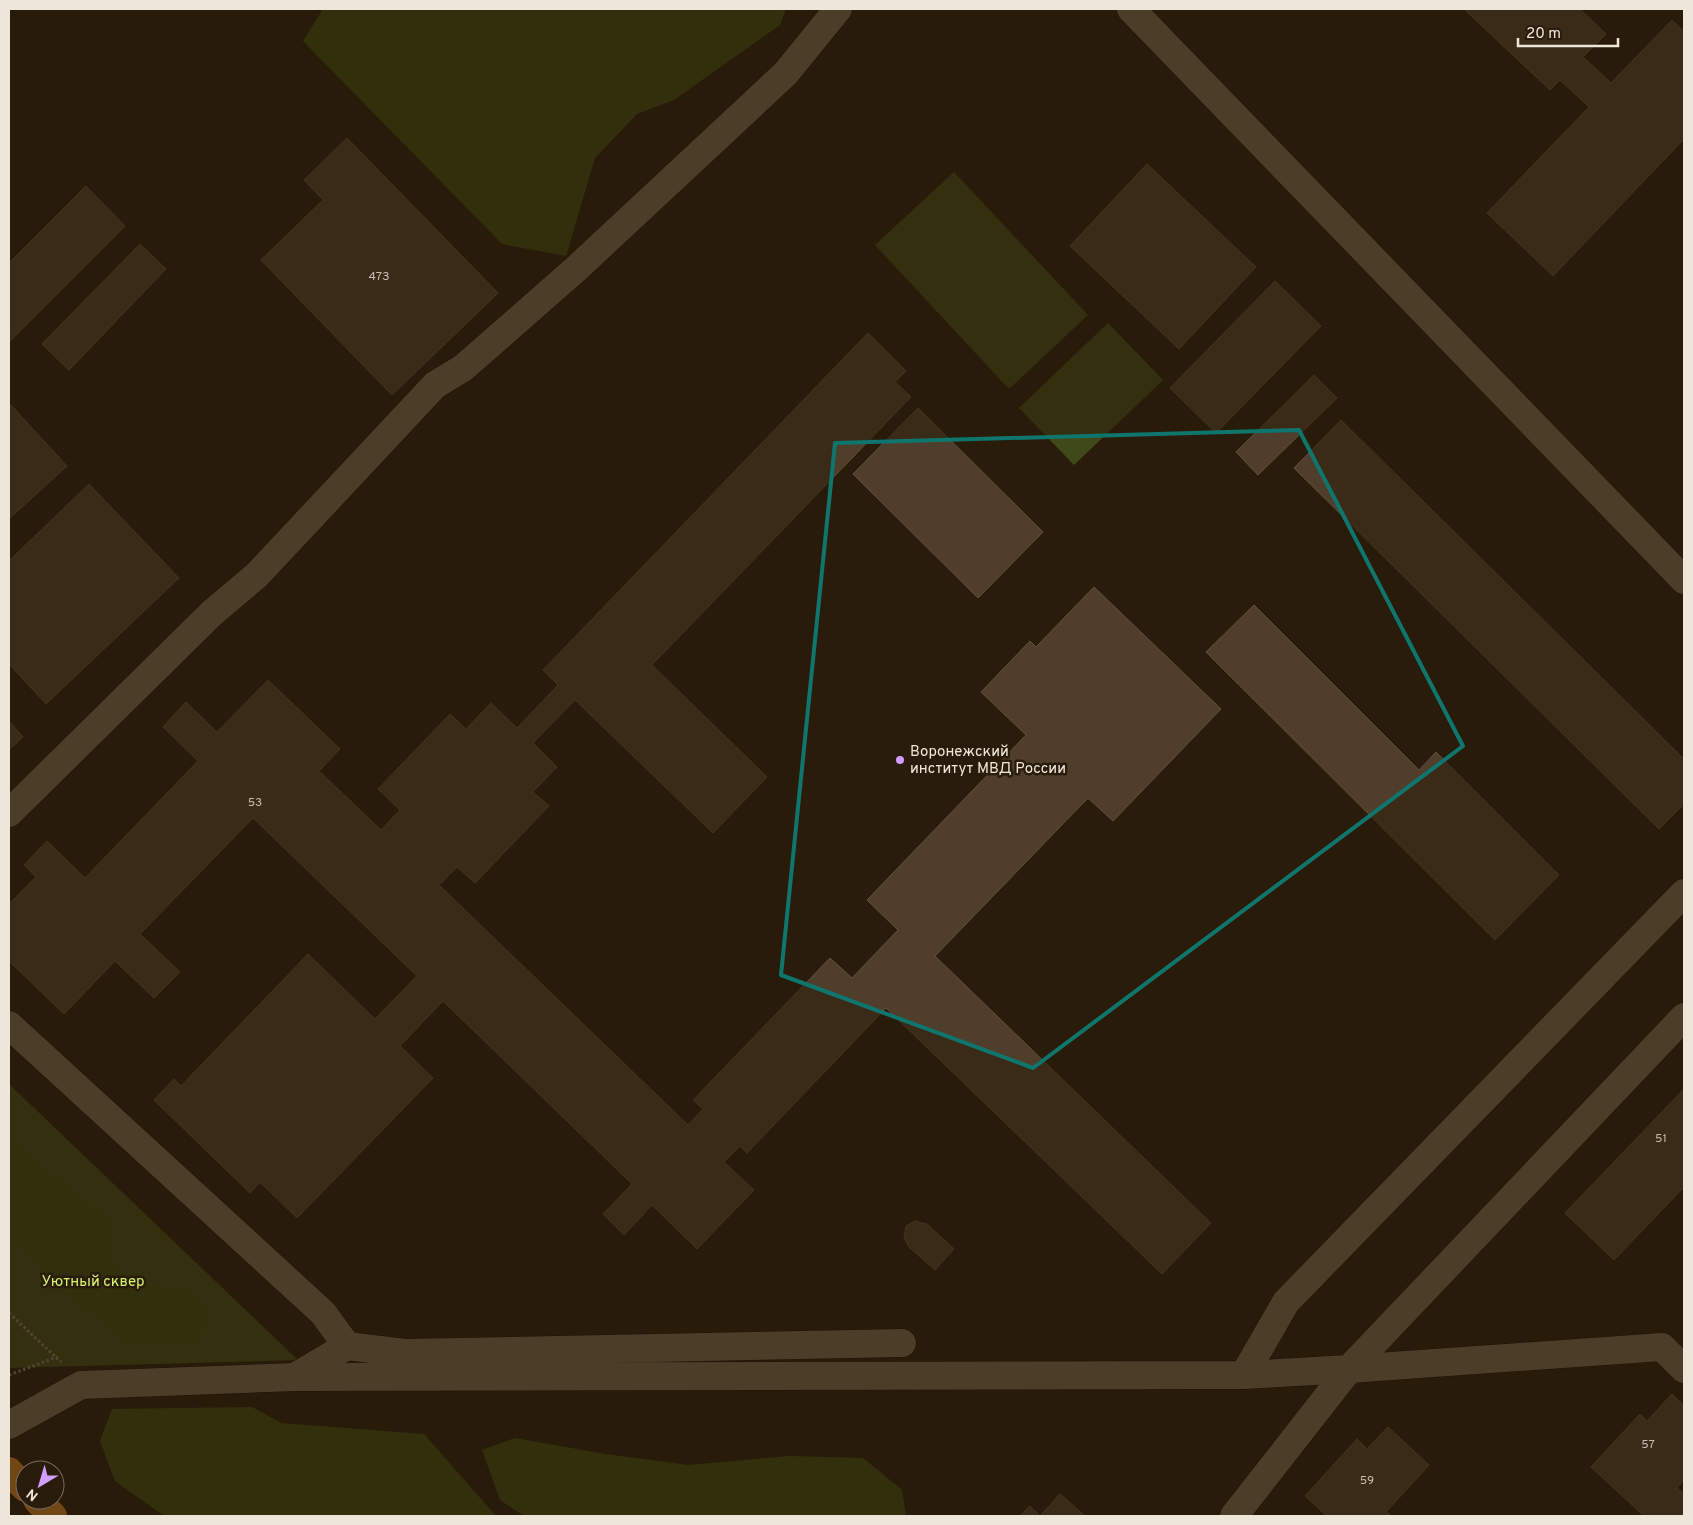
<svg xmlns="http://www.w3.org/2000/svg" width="1693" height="1525" font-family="Overpass,sans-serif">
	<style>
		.green { fill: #404a18 }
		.forest { fill: #3d4811 }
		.building { fill: #4f3e2c; stroke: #62513f }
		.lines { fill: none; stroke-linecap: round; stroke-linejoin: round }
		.minor-casing { stroke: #110600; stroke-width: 29 }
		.highway-casing { stroke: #110600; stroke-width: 29 }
		.path { stroke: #827768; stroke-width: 3; stroke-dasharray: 2.5 2.5; stroke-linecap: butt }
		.minor { stroke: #756651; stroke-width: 28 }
		.highway { stroke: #c87d26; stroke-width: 28 }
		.marked { fill: none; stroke: #0f766e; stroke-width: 4; stroke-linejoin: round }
		.poi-dot { fill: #d19dfe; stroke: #291c0a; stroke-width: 2 }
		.labels { text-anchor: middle; stroke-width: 5; stroke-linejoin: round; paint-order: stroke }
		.number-label { font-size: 12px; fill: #c7bcae }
		.poi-label { font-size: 15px; fill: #efe6da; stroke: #291c0a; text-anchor: start }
		.park-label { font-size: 15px; fill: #d6f270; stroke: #291c0a }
	</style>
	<rect width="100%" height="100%" fill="#291c0a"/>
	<!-- green -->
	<g class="green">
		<polygon points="954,172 1088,315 1009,389 875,245"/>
		<polygon points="1108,323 1163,380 1074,465 1019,408"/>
		<polygon points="9,1084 298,1360 9,1368"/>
	</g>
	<!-- forest -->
	<g class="forest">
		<polygon points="323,9 786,9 780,25 674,100 637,114 595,158 566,256 502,244 303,41"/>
		<polygon points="9,1141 107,1218 112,1260 132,1283 186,1290 204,1310 201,1341 128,1342 56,1285 14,1237 9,1242"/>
		<polygon points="252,1407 281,1423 424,1434 496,1516 164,1516 115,1481 100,1441 112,1409"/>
		<polygon points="515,1438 605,1454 688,1465 789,1456 863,1458 902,1490 906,1516 524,1516 500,1500 482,1450"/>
	</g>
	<!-- building -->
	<g class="building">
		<polygon points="1464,9 1580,9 1606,34 1583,57 1611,83 1672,20 1684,32 1684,139 1553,276 1487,213 1589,107 1560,80 1550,90"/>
		<polygon points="347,138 498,293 392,395 261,260 323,200 304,180"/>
		<polygon points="1147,164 1256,267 1179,349 1070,246"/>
		<polygon points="86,186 125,226 9,342 9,263"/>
		<polygon points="140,244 166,269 69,370 42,344"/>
		<polygon points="1275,281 1321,326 1216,433 1170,388"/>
		<polygon points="868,333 906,371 895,382 911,397 652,665 767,777 713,833 575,700 533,743 557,767 533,792 549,806 475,883 457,867 439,885 688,1125 703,1109 693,1100 830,958 852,978 898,930 867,900 1026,735 981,692 1030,641 1036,647 1094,587 1221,709 1113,821 1088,798 935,956 1211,1223 1162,1274 886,1008 747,1153 740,1146 724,1162 754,1190 697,1249 652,1205 624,1235 603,1214 632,1184 443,1001 400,1046 433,1078 297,1218 260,1182 250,1193 154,1100 174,1079 181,1086 308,954 375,1019 417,976 253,818 140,934 180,972 154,998 115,961 64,1014 9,961 9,904 36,877 24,865 47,841 85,878 198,761 163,727 186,702 217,732 268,680 340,749 319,771 381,830 400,810 378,789 450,714 466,729 491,703 517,728 558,685 543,670"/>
		<polygon points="1314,375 1337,398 1258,475 1236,452"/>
		<polygon points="9,403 67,466 9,519"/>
		<polygon points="918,408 1043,532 978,598 853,474"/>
		<polygon points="1341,420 1684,759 1684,804 1659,829 1294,468"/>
		<polygon points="89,484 179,578 46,704 9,664 9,561"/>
		<polygon points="1254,605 1419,770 1436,752 1559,875 1495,940 1206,652"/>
		<polygon points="9,721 23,737 9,750"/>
		<polygon points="1684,1089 1684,1187 1614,1260 1565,1213"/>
		<polygon points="915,1221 927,1224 954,1249 935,1270 909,1247 904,1238 906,1226"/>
		<polygon points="1672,1394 1684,1406 1684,1480 1677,1488 1684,1494 1684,1516 1644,1516 1591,1467 1640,1414 1647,1421"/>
		<polygon points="1388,1427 1429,1465 1386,1512 1391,1516 1327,1516 1305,1496 1357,1439 1367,1449"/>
		<polygon points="1060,1494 1085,1516 1020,1516 1030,1506 1040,1516"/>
	</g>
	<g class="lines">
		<defs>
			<g id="minor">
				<polyline points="1131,9 1684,580"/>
				<polyline points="9,813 212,613 257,575 435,385 463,368 577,268 786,73 838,9"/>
				<polyline points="9,1025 323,1313 347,1346"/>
				<polyline points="1244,1375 1286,1302 1684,893"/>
				<polyline points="296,1376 347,1346 405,1353 902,1343"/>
				<polyline points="9,1425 81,1385 295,1377 1244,1375 1349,1369 1684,1017"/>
				<polyline points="1234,1516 1349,1369 1662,1347 1684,1369"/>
			</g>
			<g id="highway">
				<polyline points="9,1471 25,1488"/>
				<polyline points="37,1500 53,1516"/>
			</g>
		</defs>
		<!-- minor casing -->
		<use href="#minor" class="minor-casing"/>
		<!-- highway casing -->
		<use href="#highway" class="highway-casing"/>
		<!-- path -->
		<g class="path">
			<polyline points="9,1313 61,1362"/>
			<polyline points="9,1375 57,1357"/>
		</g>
		<!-- minor -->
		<use href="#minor" class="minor"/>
		<!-- highway -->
		<use href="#highway" class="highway"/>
	</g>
	<!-- marked area -->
	<path d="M0 0H1693V1525H0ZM1299,430L1463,746L1033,1068L781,975L835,443Z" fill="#291c0a" fill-opacity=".55" fill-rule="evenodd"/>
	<path class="marked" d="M1299,430L1463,746L1033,1068L781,975L835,443Z"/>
	<!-- markers -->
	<circle class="poi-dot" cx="900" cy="760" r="5"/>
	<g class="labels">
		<!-- number labels -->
		<g class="number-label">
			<text x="379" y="280">47З</text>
			<text x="255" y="806">53</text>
			<text x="1661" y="1142">51</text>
			<text x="1648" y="1448">57</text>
			<text x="1367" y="1484">59</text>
		</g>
		<!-- poi labels -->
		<g class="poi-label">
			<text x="910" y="756">Воронежский<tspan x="910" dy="17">институт МВД России</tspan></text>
		</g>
		<!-- park labels -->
		<g class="park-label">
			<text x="93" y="1286">Уютный сквер</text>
		</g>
	</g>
	<!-- border -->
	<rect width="1693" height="1525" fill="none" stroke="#efe6da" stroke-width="20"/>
	<!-- north arrow -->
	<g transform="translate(40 1485) rotate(218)"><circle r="24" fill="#291c0a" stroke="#786d5d"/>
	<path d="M0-4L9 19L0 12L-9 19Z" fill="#d19dfe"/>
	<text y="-8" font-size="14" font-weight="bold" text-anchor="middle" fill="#efe6da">N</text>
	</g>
	<!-- scale -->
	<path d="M1518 38v8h100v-8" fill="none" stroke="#efe6da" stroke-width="2.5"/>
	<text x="1526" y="38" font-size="15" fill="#efe6da" stroke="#291c0a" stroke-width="4" paint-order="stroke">20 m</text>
</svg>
